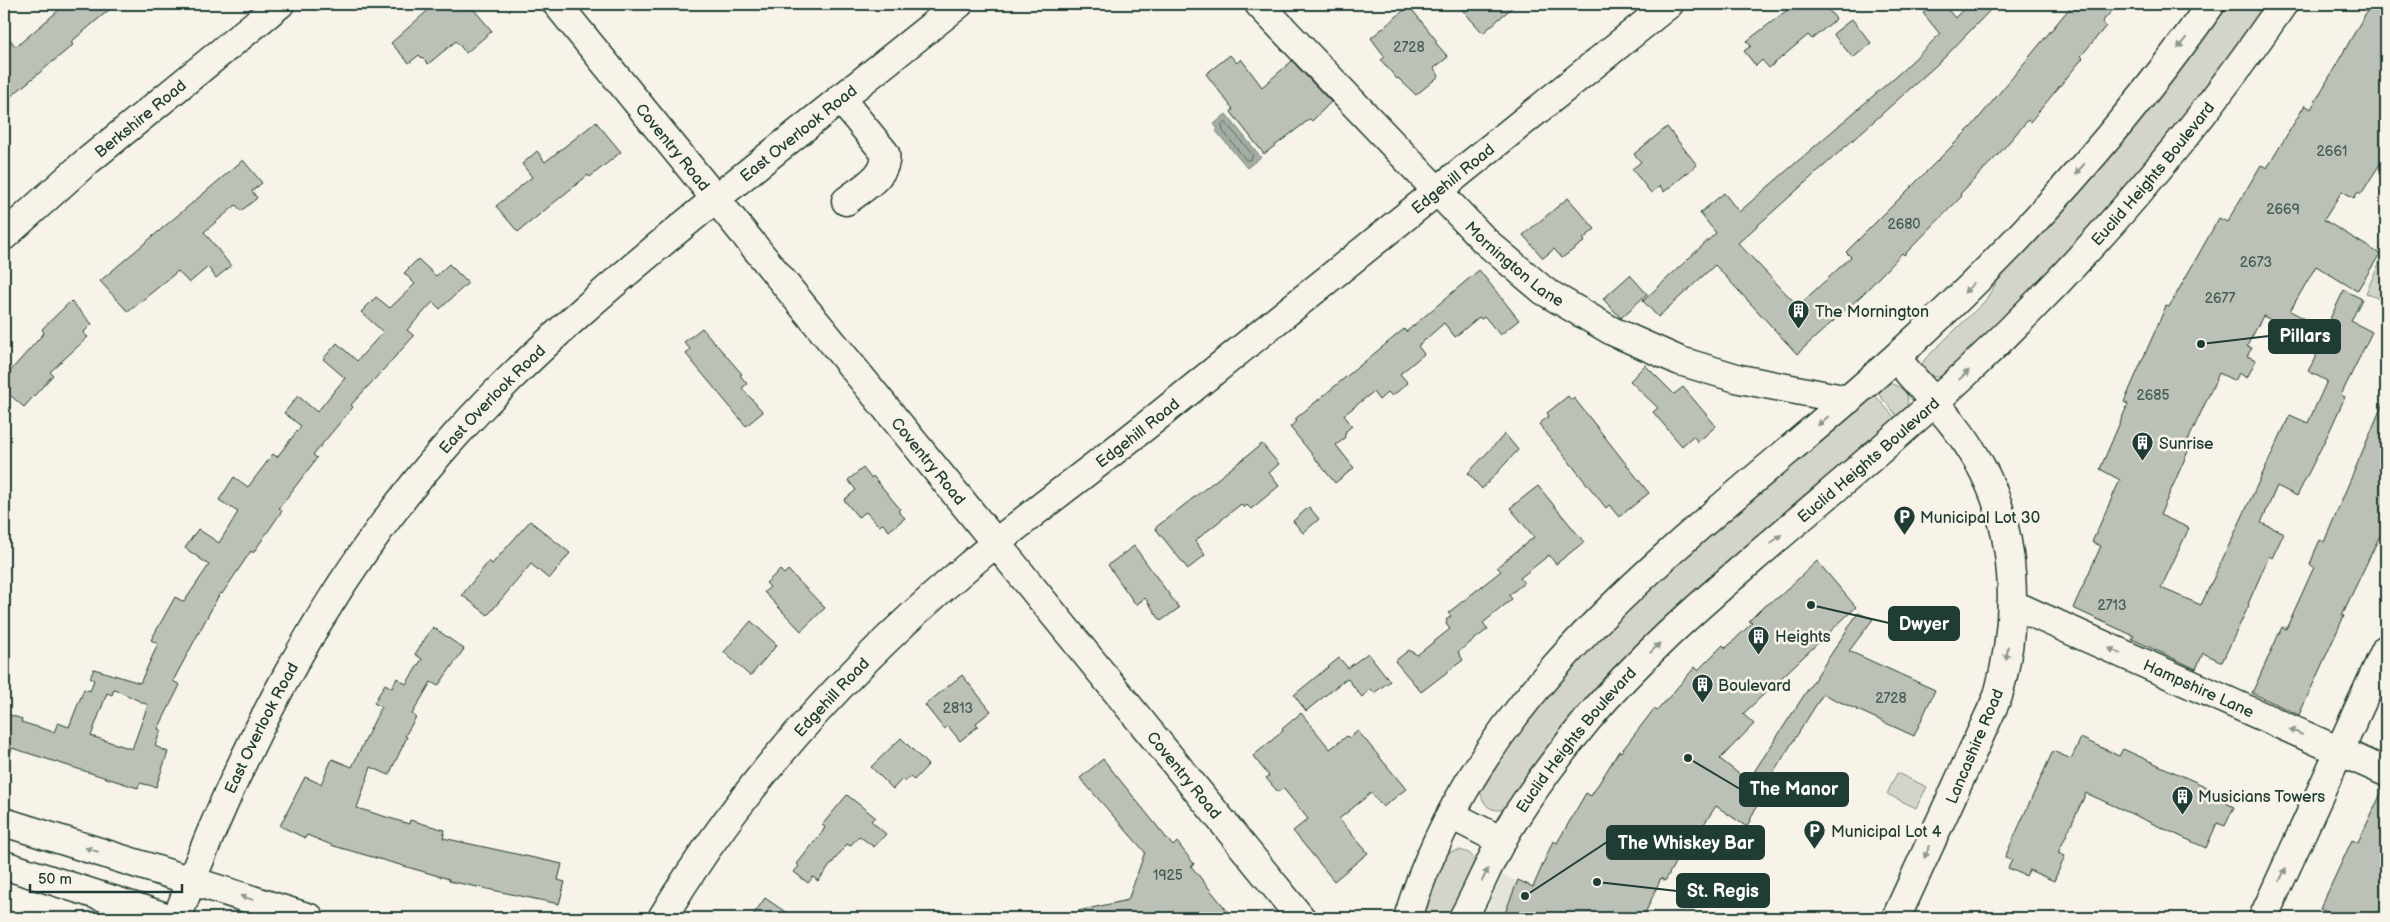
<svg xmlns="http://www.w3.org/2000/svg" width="2390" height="922" font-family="'Balsamiq Sans',sans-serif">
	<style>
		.built { fill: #e5e4d9 }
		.green { fill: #d3d5ca; stroke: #79897f }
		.water { fill: #a4ada3; stroke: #6f8077 }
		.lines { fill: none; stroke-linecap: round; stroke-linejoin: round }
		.shore { stroke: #546a60; stroke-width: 1 }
		.building { fill: #bbc1b6; stroke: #1f3d34; fill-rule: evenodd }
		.minor-casing { stroke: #1f3d34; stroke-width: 31 }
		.major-casing { stroke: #1f3d34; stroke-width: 31 }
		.minor { stroke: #f7f3e8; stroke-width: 28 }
		.major { stroke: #f7f3e8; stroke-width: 28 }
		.oneway { fill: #8b988e }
		.labels { text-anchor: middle; stroke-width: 5; stroke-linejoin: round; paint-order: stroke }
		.number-label { font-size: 14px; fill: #465e54 }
		.street-label { font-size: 16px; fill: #1f3d34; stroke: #f7f3e8 }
		.poi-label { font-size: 16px; fill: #1f3d34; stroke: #f7f3e8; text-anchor: start }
		.leader { fill: none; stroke: #1f3d34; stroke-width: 2 }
		.callout-dot { fill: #1f3d34; stroke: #f7f3e8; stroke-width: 2 }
		.callout { fill: #1f3d34; stroke: #1f3d34; stroke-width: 2 }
		.callout-label { font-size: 18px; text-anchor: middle; font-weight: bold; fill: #fff }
	</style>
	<rect width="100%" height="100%" fill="#f7f3e8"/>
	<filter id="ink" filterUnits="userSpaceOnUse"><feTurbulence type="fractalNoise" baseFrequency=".02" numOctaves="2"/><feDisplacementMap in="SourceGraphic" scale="10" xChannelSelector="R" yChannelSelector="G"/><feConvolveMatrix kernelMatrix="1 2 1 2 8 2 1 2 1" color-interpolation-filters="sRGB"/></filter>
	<g filter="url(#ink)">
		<!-- built -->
		<polygon class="built" points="1502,875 1565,901 1598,918 1483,918"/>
		<!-- green -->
		<g class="green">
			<path d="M2226,4H2270L2108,213L1947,377C1936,377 1925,378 1922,364L1925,359L1985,301L2006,267L2189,54Z"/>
			<polygon points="2386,248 2386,302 2366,293"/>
			<path d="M1889,383C1911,390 1913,401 1899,418L1876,391L1882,385Z"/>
			<path d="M1873,393L1896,419L1512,807C1494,814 1483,809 1480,789L1535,709L1575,661L1638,597Z"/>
			<polygon points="1897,773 1927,787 1916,808 1887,794"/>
			<path d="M1459,850C1470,852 1474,855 1476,866L1451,918H1423L1443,856L1450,852Z"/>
		</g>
		<!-- water -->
		<polygon class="water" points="1226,114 1261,157 1247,168 1216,131 1218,129 1214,124"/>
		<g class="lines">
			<!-- shore -->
			<polygon class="shore" points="1225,122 1253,155 1250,160 1246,160 1223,131 1222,125"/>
		</g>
		<!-- building -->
		<g class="building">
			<polygon points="66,4 116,4 71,42 73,45 4,102 4,31 15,46 18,45"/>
			<polygon points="435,4 469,4 492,31 466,53 456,41 428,64 419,55 409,63 391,43"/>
			<polygon points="1457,4 1516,4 1483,33"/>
			<polygon points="1795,4 1824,4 1836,19 1812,39 1808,35 1769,68 1762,60 1756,66 1744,51 1751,46 1747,41"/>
			<polygon points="1934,4 1943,4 1955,18 1968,4 1996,4 1942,60 1738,243 1798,306 1851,257 1846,252 1973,125 2073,4 2118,4 2102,22 2106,26 2081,56 2083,58 2030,122 2028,120 1997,156 1960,194 1962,196 1904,255 1902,253 1862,295 1797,354 1715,265 1658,317 1643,301 1716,233 1700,213 1724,193 1739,212 1903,70 1940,34 1923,13"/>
			<path d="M2371,4H2386V144L2381,153L2385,156L2361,194L2358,192L2354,198L2342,191L2324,220L2380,254L2357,291L2316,266L2290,311L2325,329L2344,290L2362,299L2351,321L2372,332L2341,395L2345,397L2330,430L2297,496L2277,486L2261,523L2284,533L2272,558L2269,556L2248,604L2249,605L2222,662L2203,653L2196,669L2132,639L2134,636L2073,608L2101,546L2092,542L2120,480L2100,469L2128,404L2124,402L2166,306L2169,307L2219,218L2227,222L2261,165L2267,168L2305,105L2311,109ZM2263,316L2322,345L2308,371L2327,381L2308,423L2290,415L2201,605L2161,588L2189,528L2160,515L2190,447L2186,445L2219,373L2235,381L2239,373L2247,378L2256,360L2247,356L2252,348L2247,346Z"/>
			<polygon points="1409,6 1437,41 1435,42 1448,57 1434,68 1439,76 1416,95 1398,78 1397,79 1381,60 1385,57 1371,38"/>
			<polygon points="1852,19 1871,43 1853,58 1833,34"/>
			<polygon points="1230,55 1237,63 1241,59 1262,87 1292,61 1331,102 1312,121 1310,119 1264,154 1231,112 1233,109 1206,74"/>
			<polygon points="596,122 621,152 590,177 588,175 518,232 496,206 532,177 522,164 537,151 545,162"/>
			<polygon points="1667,127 1697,165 1664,192 1660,186 1651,193 1632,169 1641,162 1634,154"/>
			<polygon points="243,160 262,183 252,191 257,198 241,211 236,205 204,232 231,266 216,278 208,267 189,283 178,271 128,312 100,281"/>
			<polygon points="1568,198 1595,229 1583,239 1585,241 1562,258 1554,249 1543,258 1523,235"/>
			<path d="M418,259L436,276L449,264L468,283L440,309L433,302L407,330L414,336L351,405L353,407L313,455L317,458L279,508L282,511L253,553L251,551L222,594L220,593L173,681L180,685L158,729L161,730L155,746L168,752L156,787L140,783L138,788L12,748L7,764H4V713L22,719L21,722L54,732L58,723L69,727L84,689L90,691L94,680L90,678L94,669L140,683L158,644L151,640L175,597L184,602L209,565L185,548L198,529L219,543L238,512L219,500L234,477L248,487L273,454L277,457L301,426L284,413L298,396L317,412L345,378L323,359L337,343L357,361L383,332L361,312L376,297L390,308L415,284L404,273ZM114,689L148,705L132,749L91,736L107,693L112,695Z"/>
			<polygon points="1479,270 1519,320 1500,335 1485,317 1481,319 1479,317 1455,337 1444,323 1418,346 1424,354 1400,374 1408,383 1392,396 1388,392 1379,400 1373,392 1344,415 1352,426 1346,431 1344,439 1336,445 1354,468 1335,483 1290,427 1297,421 1295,419 1404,329 1406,332"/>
			<polygon points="1630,275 1647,294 1621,318 1603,299"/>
			<polygon points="71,301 92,324 83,333 88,337 50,372 53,375 24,407 4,390 4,378 44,333 42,329"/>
			<polygon points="702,328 742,374 740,375 747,384 742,388 763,412 746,426 686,354 690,349 684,342"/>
			<polygon points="1645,365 1674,394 1683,387 1716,426 1698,442 1693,436 1682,446 1653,412 1658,408 1630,381"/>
			<polygon points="1568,396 1571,400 1574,398 1649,493 1619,517 1609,505 1606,508 1539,424 1549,416 1547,413"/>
			<polygon points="2386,396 2386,523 2342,615 2344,616 2299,715 2252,693 2282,627 2286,629 2314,567 2310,565 2315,551 2320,540 2324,542"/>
			<polygon points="1505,434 1518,450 1482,489 1468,473"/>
			<polygon points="1262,444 1279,464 1269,473 1279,486 1251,509 1247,505 1244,508 1241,504 1195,541 1205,555 1188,569 1155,528"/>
			<polygon points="863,468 871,478 873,476 900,509 898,511 905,518 889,531 883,524 879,526 866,512 858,517 844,500 856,490 848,480"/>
			<polygon points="1538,486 1584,542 1556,564 1549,555 1520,578 1524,583 1509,595 1512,599 1483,623 1488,629 1458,652 1463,660 1421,692 1395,661 1409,650 1417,655 1450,629 1446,624 1447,622 1446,620 1451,616 1448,613 1501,571 1497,567 1534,537 1510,508"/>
			<polygon points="1309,507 1319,519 1303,533 1293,521"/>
			<polygon points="530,521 570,553 549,579 531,564 488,615 462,595 489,561 492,564"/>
			<polygon points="1134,546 1179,608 1161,621 1145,598 1136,605 1108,565"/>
			<polygon points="1817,561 1856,607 1743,714 1754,724 1720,759 1748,781 1858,613 1873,619 1849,651 1935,690 1914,736 1823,694 1767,783 1747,827 1716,806 1692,842 1688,839 1665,881 1661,878 1643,918 1503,918 1518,880 1533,887 1553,841 1557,843 1586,793 1591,796 1619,751 1621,752 1654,709 1657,711 1695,667 1698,670 1723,645 1726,648 1752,623 1749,621 1762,608 1780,596"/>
			<polygon points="780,570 784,574 788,570 825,608 801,631 764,592 770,587 766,583"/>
			<polygon points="751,621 777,645 750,676 724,652"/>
			<polygon points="433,627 464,649 438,686 431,682 412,714 416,717 405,736 407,737 389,775 371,767 357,808 409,824 410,820 445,830 443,838 562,864 558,880 565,882 559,904 449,881 449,879 334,846 307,835 305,838 280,826 305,777 321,784 332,759 352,767 381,707 374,703 385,684 392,688 397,678 406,684 422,659 415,654"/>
			<polygon points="1368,653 1390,681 1374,693 1371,689 1362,697 1347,678 1306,711 1294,695 1339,658 1348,668"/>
			<polygon points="962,675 991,711 976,723 978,726 960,741 948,726 944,729 925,705"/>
			<polygon points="1301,713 1330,749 1347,736 1349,738 1358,731 1406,789 1383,807 1371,793 1339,819 1368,853 1334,881 1293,831 1308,819 1283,788 1278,792 1266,778 1269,776 1253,756 1283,731 1282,729"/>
			<polygon points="901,738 928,765 914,780 910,777 905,782 902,779 893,789 871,767"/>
			<polygon points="2081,738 2119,756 2123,749 2229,797 2226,803 2234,807 2225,826 2217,823 2206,848 2086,793 2058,853 2065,856 2054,881 2029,870 2026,876 2008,868 2012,860 2005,857 2053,751 2071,759"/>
			<polygon points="1103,759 1173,846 1177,842 1194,864 1191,866 1233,918 1078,918 1078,911 1128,900 1145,852 1080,778"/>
			<polygon points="2384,787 2386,787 2386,918 2340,918 2320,909 2352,840 2358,843"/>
			<polygon points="847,795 875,817 871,821 886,834 874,847 859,836 850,846 847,844 818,881 813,877 808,883 794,872 799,866 797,864 823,831 825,827 822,825"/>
			<polygon points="765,898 794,918 751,918"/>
		</g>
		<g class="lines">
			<defs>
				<g id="minor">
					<path id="s1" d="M557,4L1301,918"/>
					<path id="s2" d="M1259,4L1485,241L1544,291L1612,331L1680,361L1740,379L1848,400"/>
					<path d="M840,98L885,153C889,175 861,189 846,201"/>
					<path id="s3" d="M4,236L84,164L280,4"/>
					<path d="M1896,358C1923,391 1957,423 1978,461C2019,532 2019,619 1998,696L1896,918"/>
					<path id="s4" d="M2012,604L2386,772"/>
					<polyline points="1451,815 1502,841"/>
					<polyline points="4,822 310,918"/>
					<polyline points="4,865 169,918"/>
					<path id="s5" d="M177,918C242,744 329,576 455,436C534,348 627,271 719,196C799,132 879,68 959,4"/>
					<path id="s6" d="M662,918C742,785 849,667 967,567C1031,512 1101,463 1167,409C1334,274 1501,139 1669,4"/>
					<polyline points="2263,918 2386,649"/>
				</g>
				<g id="major">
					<path d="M1408,918C1481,672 1715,522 1895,358C2012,252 2120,133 2211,4"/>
					<path id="s7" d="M1463,918C1477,893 1488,865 1502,840C1526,797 1557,757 1588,719C1637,660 1695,609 1753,559C1823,498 1896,439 1964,375C2082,264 2191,138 2283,4"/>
				</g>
			</defs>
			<!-- minor casing -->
			<use href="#minor" class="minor-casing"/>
			<!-- major casing -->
			<use href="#major" class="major-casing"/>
			<!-- minor -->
			<use href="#minor" class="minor"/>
			<!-- major -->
			<use href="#major" class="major"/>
		</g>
		<!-- one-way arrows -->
		<defs><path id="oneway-solid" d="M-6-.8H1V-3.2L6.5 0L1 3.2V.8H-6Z" transform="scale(1.25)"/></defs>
		<g class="oneway">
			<use href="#oneway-solid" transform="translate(2182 43) rotate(128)"/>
			<use href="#oneway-solid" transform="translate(2080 169) rotate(130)"/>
			<use href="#oneway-solid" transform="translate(1969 288) rotate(134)"/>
			<use href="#oneway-solid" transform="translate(1964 375) rotate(-43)"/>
			<use href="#oneway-solid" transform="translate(1823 421) rotate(139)"/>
			<use href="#oneway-solid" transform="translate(1776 539) rotate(-41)"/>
			<use href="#oneway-solid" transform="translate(1655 648) rotate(-45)"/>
			<use href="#oneway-solid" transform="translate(2115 651) rotate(-156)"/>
			<use href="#oneway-solid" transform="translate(2007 653) rotate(98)"/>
			<use href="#oneway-solid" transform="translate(2296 732) rotate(-156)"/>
			<use href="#oneway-solid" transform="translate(92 850) rotate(-163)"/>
			<use href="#oneway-solid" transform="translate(1927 852) rotate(115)"/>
			<use href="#oneway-solid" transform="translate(2283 874) rotate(-64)"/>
			<use href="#oneway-solid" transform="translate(1485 875) rotate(-64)"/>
			<use href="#oneway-solid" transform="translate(247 898) rotate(-163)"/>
		</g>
	</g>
	<!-- icons -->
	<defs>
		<symbol id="building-pin" viewBox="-11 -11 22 30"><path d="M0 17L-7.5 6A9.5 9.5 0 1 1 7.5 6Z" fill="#1f3d34" stroke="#f7f3e8"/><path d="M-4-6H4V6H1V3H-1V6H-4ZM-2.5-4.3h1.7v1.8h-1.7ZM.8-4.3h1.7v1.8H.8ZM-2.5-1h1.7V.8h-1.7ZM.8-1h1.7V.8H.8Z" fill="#fff"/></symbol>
		<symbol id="parking-pin" viewBox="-11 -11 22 30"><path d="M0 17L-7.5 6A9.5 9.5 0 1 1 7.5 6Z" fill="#1f3d34" stroke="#f7f3e8"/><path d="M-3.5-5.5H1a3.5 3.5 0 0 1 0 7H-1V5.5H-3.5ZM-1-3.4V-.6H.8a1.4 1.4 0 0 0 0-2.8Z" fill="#fff"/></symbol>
	</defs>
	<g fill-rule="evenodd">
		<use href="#building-pin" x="1786" y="298" width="25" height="34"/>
		<use href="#building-pin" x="2130" y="430" width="25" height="34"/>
		<use href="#parking-pin" x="1892" y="504" width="25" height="34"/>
		<use href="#building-pin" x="1746" y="624" width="25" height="34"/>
		<use href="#building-pin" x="1690" y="672" width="25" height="34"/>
		<use href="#building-pin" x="2170" y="784" width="25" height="34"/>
		<use href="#parking-pin" x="1802" y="818" width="25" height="34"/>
	</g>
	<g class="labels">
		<!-- number labels -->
		<g class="number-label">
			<text x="1409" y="52">2728</text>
			<text x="2332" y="156">2661</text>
			<text x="2283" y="214">2669</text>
			<text x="1904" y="229">2680</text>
			<text x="2256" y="267">2673</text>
			<text x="2220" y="303">2677</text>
			<text x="2153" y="400">2685</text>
			<text x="2112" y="610">2713</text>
			<text x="1891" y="703">2728</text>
			<text x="958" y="713">2813</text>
			<text x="1168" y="880">1925</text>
		</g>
		<!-- street labels -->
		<g class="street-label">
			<text dy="6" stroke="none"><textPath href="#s3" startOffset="180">Berkshire Road</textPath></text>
			<text dy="6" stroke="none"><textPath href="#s5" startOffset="1018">East Overlook Road</textPath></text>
			<text dy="6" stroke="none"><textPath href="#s1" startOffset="184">Coventry Road</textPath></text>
			<text dy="6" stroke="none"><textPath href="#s7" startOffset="1022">Euclid Heights Boulevard</textPath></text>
			<text dy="6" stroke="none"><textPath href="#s6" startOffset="1089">Edgehill Road</textPath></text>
			<text dy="6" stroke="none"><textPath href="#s2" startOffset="365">Mornington Lane</textPath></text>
			<text dy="6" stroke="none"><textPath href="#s5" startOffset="612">East Overlook Road</textPath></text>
			<text dy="6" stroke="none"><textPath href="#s6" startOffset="684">Edgehill Road</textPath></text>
			<text dy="6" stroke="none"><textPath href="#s7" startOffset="618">Euclid Heights Boulevard</textPath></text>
			<text dy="6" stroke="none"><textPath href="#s1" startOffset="589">Coventry Road</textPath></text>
			<text dy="6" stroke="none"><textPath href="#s4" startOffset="205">Hampshire Lane</textPath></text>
			<text dy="6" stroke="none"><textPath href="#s6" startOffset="279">Edgehill Road</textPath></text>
			<text dy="6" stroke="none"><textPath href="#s5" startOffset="208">East Overlook Road</textPath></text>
			<text dy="6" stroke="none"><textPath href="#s7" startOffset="212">Euclid Heights Boulevard</textPath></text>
			<text transform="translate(1974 746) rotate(-67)" y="6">Lancashire Road</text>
			<text dy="6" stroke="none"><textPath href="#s1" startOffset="994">Coventry Road</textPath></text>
		</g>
		<!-- poi labels -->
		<g class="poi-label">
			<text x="1815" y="317">The Mornington</text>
			<text x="2159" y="449">Sunrise</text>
			<text x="1920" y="523">Municipal Lot 30</text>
			<text x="1775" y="642">Heights</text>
			<text x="1718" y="691">Boulevard</text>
			<text x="2198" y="802">Musicians Towers</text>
			<text x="1831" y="837">Municipal Lot 4</text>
		</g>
	</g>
	<!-- callouts -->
	<path class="leader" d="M2201 344L2269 336M1811 605L1889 623M1688 758L1740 789M1525 896L1607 842M1597 882L1677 891"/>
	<g class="callout-dot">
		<circle cx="2201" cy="344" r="5"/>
		<circle cx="1811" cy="605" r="5"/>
		<circle cx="1688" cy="758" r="5"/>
		<circle cx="1525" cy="896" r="5"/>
		<circle cx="1597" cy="882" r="5"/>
	</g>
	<g class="callout">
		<rect x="2269" y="320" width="71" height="33" rx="5"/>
		<rect x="1889" y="607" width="70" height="33" rx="5"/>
		<rect x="1740" y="773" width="108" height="33" rx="5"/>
		<rect x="1607" y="826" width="157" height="33" rx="5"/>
		<rect x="1677" y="874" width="92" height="33" rx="5"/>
	</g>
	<g class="callout-label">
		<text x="2305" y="342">Pillars</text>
		<text x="1924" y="630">Dwyer</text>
		<text x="1794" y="795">The Manor</text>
		<text x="1686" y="849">The Whiskey Bar</text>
		<text x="1723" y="897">St. Regis</text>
	</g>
	<!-- margin -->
	<rect width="2390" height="922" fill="none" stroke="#f7f3e8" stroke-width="20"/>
	<rect x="10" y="10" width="2370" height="902" fill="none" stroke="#1f3d34" stroke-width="2" filter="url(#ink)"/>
	<!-- scale -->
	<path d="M30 884v8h152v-8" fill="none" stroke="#1f3d34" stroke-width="2.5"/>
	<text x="38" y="884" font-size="15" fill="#1f3d34" stroke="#f7f3e8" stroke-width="4" paint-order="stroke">50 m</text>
</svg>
